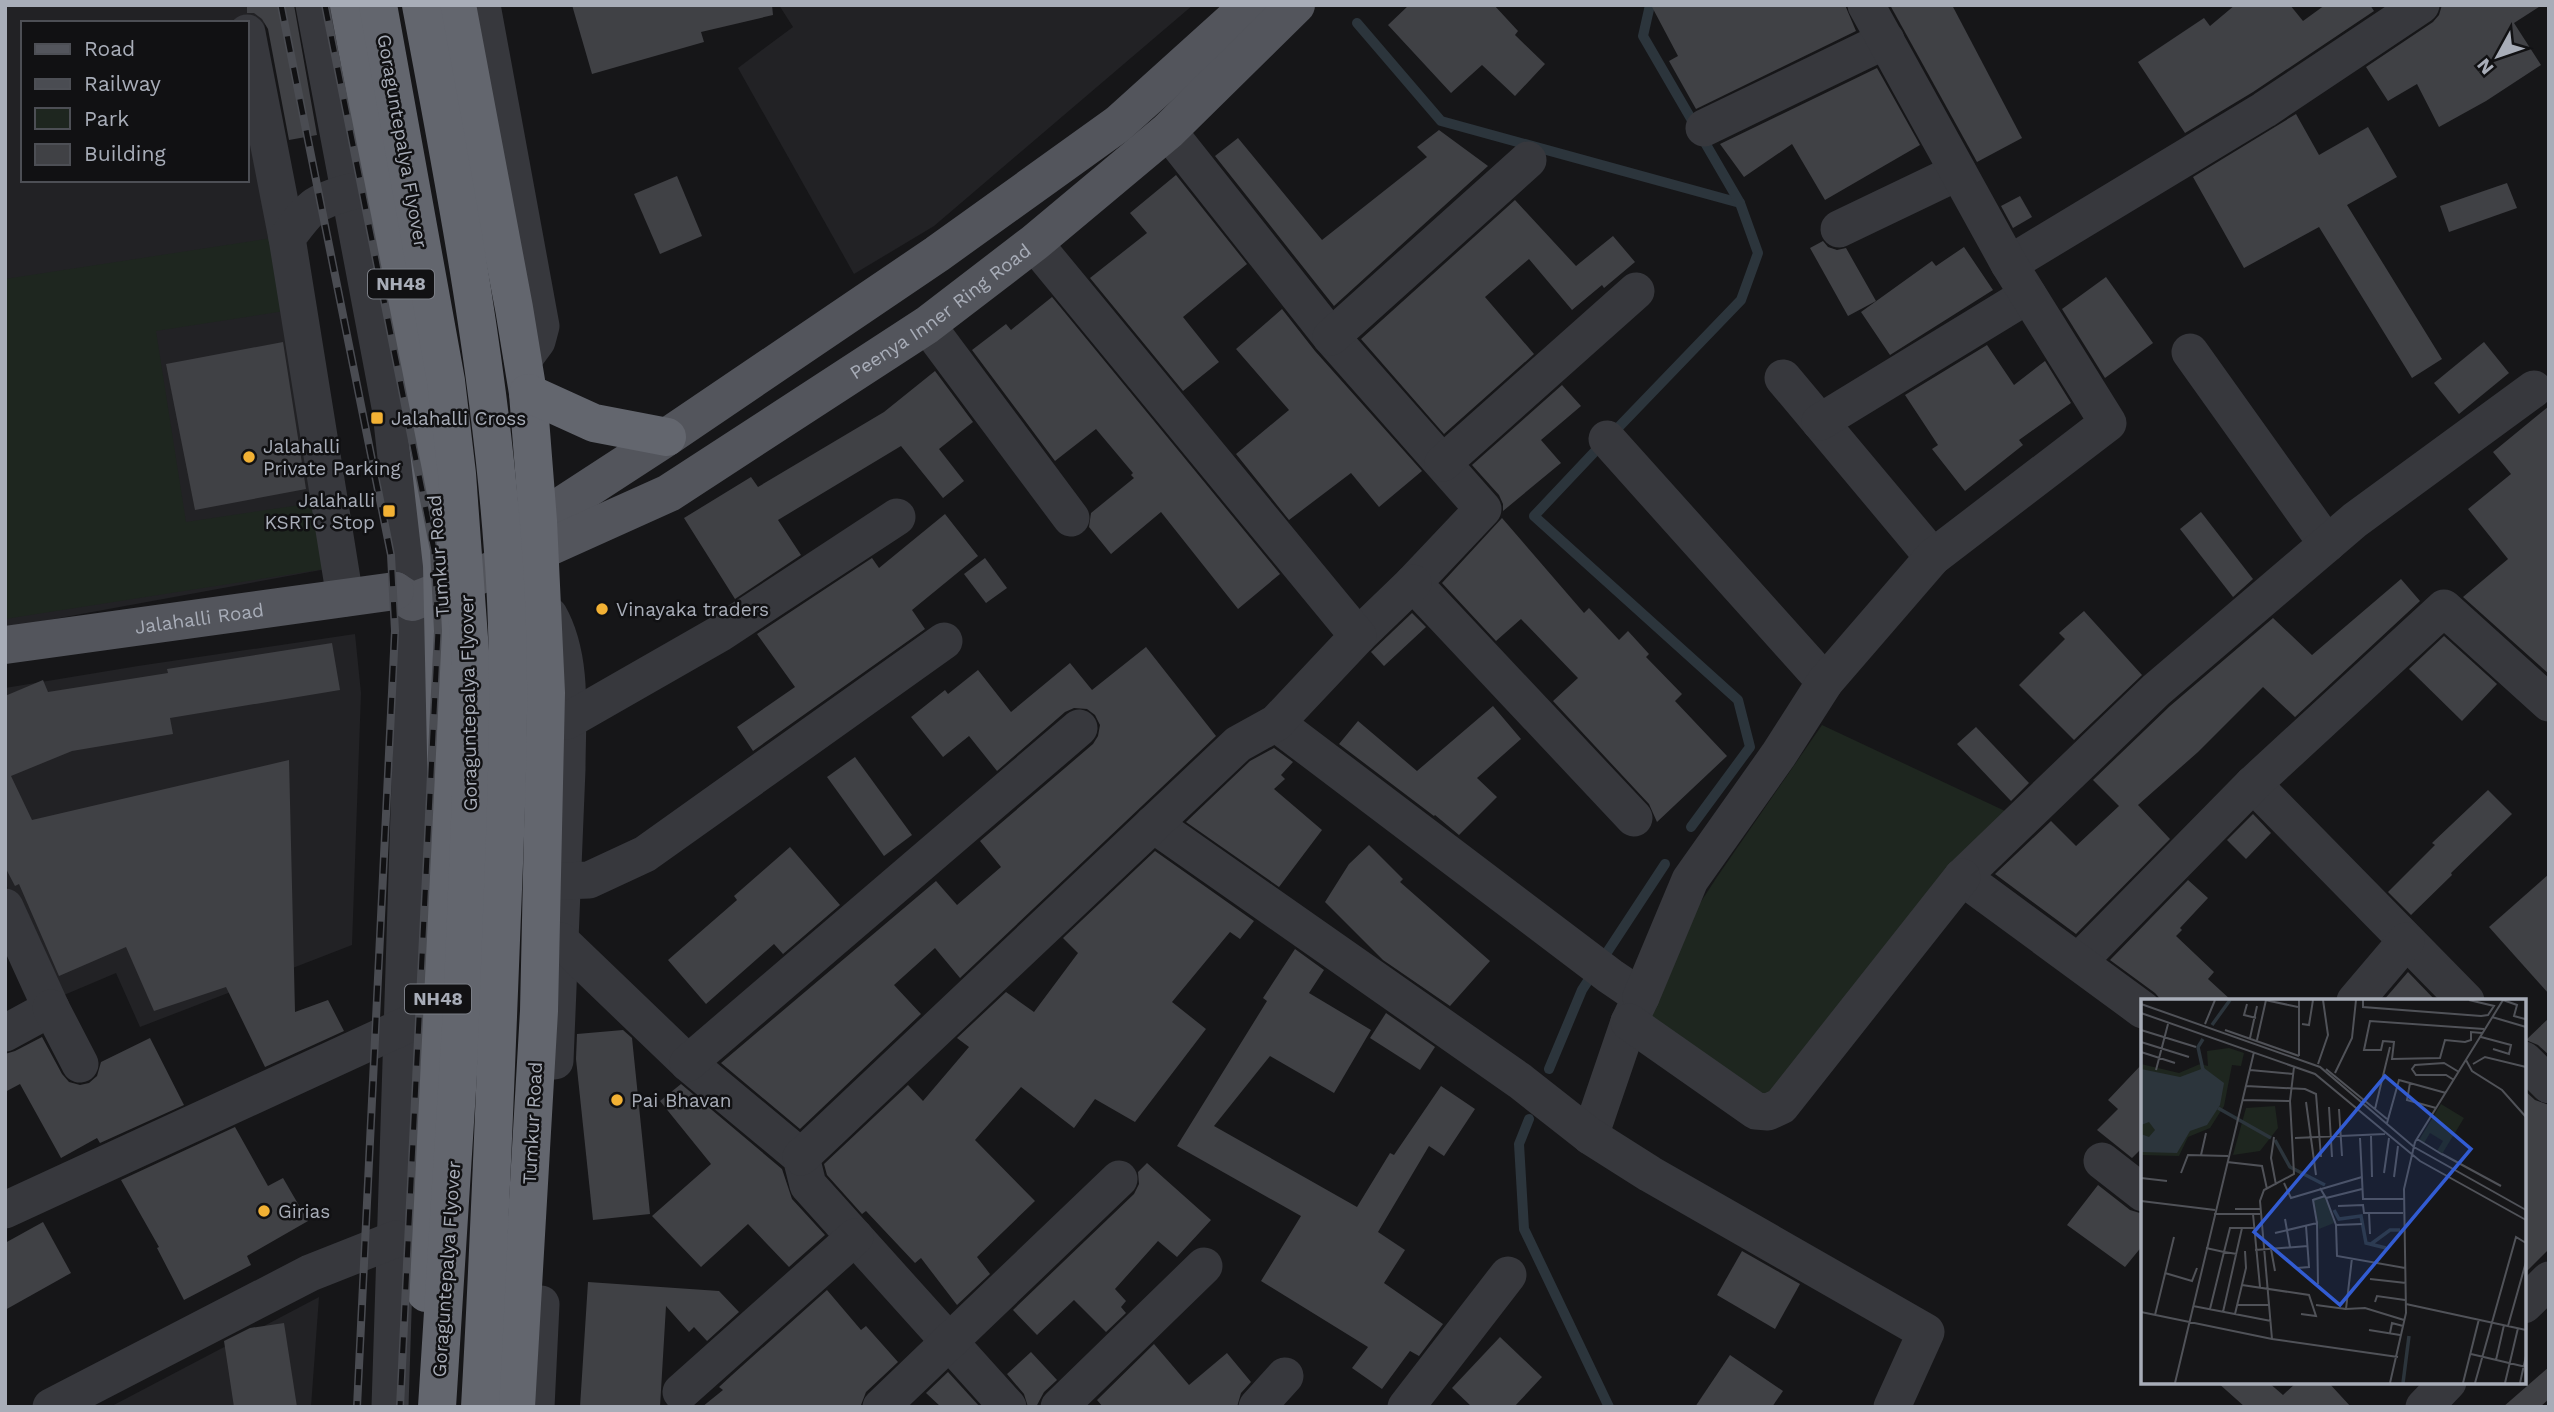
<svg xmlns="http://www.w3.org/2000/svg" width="2554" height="1412" font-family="'Work Sans',sans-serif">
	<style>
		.built { fill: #222225; fill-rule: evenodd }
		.green { fill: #1e261f }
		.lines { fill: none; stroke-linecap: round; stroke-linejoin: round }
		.stream { stroke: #2c353c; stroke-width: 10 }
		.building { fill: #404145 }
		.minor { stroke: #37383d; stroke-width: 37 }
		.major { stroke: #53555c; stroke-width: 38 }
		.highway { stroke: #63666e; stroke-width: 38 }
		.rail-casing { stroke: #4a4c52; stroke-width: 8 }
		.rail { stroke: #111113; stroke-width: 5; stroke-dasharray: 16; stroke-linecap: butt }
		.highway-bridge { stroke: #63666e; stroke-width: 38 }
		.poi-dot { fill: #f2b134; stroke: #111113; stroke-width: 2.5 }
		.labels { text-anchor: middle; stroke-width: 5; stroke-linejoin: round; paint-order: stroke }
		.shield { fill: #111113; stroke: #7b7e86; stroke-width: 2 }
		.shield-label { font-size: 18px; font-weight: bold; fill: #a8adb8 }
		.street-label { font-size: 19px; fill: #a8adb8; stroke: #111113 }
		.poi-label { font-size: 19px; fill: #a8adb8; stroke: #111113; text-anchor: start }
		.inset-river { fill: none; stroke: #2c353c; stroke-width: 3.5 }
		.inset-road { fill: none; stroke: #505258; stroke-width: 2 }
		.view { fill: #325cd3; fill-opacity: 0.15; stroke: #325cd3; stroke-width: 3.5 }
		.inset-edge { fill: none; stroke: #a8adb8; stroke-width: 3.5 }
	</style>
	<rect width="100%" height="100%" fill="#161618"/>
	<!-- built -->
	<g class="built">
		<path d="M5,5H262L337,567L5,628ZM23,23H247V180H23Z"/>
		<polygon points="779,5 1193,5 934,226 854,274 738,68 793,27"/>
		<polygon points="355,634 361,693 352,945 140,1027 116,973 57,998 5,882 5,688 138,666"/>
		<polygon points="319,1297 311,1407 110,1407"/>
	</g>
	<!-- green -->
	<g class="green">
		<polygon points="292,235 304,308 156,331 186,522 327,501 337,567 5,619 5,279"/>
		<polygon points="1822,725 2005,811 1758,1123 1621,1025 1717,877"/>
	</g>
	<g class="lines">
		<!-- stream -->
		<g class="stream">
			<polyline points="1357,23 1441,121 1740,203"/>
			<polyline points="1612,434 1741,300 1758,253 1740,203 1643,36 1650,5"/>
			<polyline points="1601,445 1534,516 1738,700 1750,747 1691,827"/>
			<polyline points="1602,960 1665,864"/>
			<polyline points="1549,1069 1582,990 1593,973"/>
			<polyline points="1529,1119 1519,1144 1524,1229 1609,1407"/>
		</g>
	</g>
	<!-- building -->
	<g class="building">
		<polygon points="247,5 294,5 317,135 289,140 268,29 262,19 254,13 247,13"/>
		<polygon points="572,5 772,5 773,15 701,32 704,42 592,74"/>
		<polygon points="1409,5 1494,5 1518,31 1515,35 1545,64 1515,96 1482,65 1451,93 1388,25"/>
		<polygon points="1651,5 1845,5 1856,31 1696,109 1669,61 1678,56"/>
		<polygon points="1890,5 1952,5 2022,138 1977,162"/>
		<polygon points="2235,5 2290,5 2303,21 2325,5 2370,5 2374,11 2253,92 2185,133 2138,62 2204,18 2210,26"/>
		<polygon points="2442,5 2542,5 2514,23 2541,65 2486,101 2439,127 2417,84 2388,101 2366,67 2433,22 2439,15"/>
		<polygon points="1877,68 1920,145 1825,200 1792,144 1744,177 1720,144"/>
		<polygon points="2296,114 2319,155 2368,127 2397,177 2347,205 2442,359 2412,378 2319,227 2244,268 2193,177"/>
		<polygon points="1439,130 1488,166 1334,306 1215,156 1238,138 1322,240 1427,157 1417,147"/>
		<polygon points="1176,175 1247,264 1183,317 1219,362 1183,391 1090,278 1147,233 1130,213"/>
		<polygon points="677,176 702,236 660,254 634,194"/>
		<polygon points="2507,183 2517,208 2449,232 2440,206"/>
		<polygon points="2020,196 2032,217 2013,228 2001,206"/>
		<polygon points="1515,200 1576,266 1613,236 1635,262 1604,288 1602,285 1572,310 1529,259 1485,297 1534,354 1444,434 1361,339"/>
		<polygon points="1823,241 1828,247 1837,250 1846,248 1876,301 1848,316 1810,248"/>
		<polygon points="1964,247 1993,290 1890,355 1861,312 1932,261 1936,266"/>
		<polygon points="2106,277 2153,343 2105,378 2062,309"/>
		<polygon points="1052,297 1280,574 1238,609 1161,512 1111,554 1089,527 1091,513 1134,478 1131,475 1133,473 1096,429 1055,461 972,350 1006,324 1011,330"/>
		<polygon points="1282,309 1315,351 1422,471 1379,507 1351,473 1289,520 1236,454 1289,410 1236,349"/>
		<polygon points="283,342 306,489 195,510 166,364"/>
		<polygon points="2484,342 2509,373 2459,414 2434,383"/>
		<polygon points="1987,345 2014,385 2045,361 2071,403 2019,440 2023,445 1965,491 1932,449 1938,445 1905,395"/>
		<polygon points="935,371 973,422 939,449 964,481 943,498 901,446 778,520 801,555 735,599 684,518 751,477 758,487 884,412"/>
		<polygon points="1562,385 1581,406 1541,440 1561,463 1503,511 1503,504 1499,495 1472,465"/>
		<polygon points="2549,406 2549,674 2463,597 2508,559 2468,509 2511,474 2493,452"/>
		<polygon points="2201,512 2253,579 2233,597 2180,529"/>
		<polygon points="945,514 978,556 912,610 925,629 753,751 737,727 795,687 757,634 872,558 879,568"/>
		<polygon points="1502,518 1584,613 1589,608 1619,640 1628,631 1649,654 1646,657 1682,694 1675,701 1727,756 1657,822 1649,804 1553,701 1578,678 1521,619 1496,641 1442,583"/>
		<polygon points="985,558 1007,588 986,603 964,574"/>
		<polygon points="2401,579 2420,601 2295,717 2263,687 2198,752 2138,805 2170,839 2076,934 1995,874 2051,821 2076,846 2119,806 2093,780 2170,706 2273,618 2312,655"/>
		<polygon points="2084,611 2142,675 2074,740 2019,685 2065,639 2059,633"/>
		<polygon points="1412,613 1426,627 1384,666 1371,652"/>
		<polygon points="2444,636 2497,684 2462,721 2409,669"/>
		<polygon points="332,643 340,690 170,718 173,734 72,751 11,776 32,820 289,760 295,1012 328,1000 344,1031 265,1067 226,987 154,1011 126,947 59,976 19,884 15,886 5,867 5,696 43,680 48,692 168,673 167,669"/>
		<polygon points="1146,647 1216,736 960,978 935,948 894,985 921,1014 800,1129 721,1063 936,881 957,905 1001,867 980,841 1093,744 1098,736 1100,725 1095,715 1087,709 1074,708 1065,712 997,771 969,736 943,757 911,717 945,690 948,694 978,670 1011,712 1070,663 1092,690"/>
		<polygon points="1493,706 1521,739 1477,778 1497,797 1459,835 1435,815 1434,816 1339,744 1358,721 1417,771"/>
		<polygon points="1976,727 2029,783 2011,801 1957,744"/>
		<polygon points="1274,748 1293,762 1281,775 1285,779 1274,789 1322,830 1279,887 1186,822 1250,761"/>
		<polygon points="855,757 912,835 884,856 827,777"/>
		<polygon points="2488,790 2512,814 2451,873 2452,875 2411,915 2388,892 2435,845 2432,843"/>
		<polygon points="2253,814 2271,833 2246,859 2227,840"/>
		<polygon points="1369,845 1403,879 1400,882 1490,961 1450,1006 1383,960 1325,902 1349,864"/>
		<polygon points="790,847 840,905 783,954 774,944 706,1004 668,960 737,900 734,896"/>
		<polygon points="1155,851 1254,921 1240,939 1230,932 1172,1002 1206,1029 1135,1122 1095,1099 1074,1128 1021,1087 975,1140 1035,1201 977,1257 990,1274 957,1305 921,1258 915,1263 866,1211 862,1214 827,1175 824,1164 908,1085 923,1101 969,1047 957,1038 1006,992 1034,1012 1078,953 1063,938"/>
		<polygon points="2549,874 2549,994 2489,927"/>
		<polygon points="2188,880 2208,898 2180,928 2182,930 2176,936 2214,972 2208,979 2232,1001 2162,1001 2155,993 2110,960"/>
		<polygon points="1295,949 1324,970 1309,993 1371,1030 1334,1093 1270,1056 1214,1126 1357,1207 1390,1153 1394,1155 1441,1086 1475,1109 1444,1156 1429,1146 1378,1232 1405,1250 1384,1283 1443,1324 1419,1356 1410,1351 1382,1389 1352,1368 1368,1347 1261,1281 1301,1216 1177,1146 1267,1001 1263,998"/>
		<polygon points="2408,972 2436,1001 2383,1001"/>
		<polygon points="1386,1013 1435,1047 1420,1070 1370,1038"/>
		<polygon points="2549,1018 2549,1055 2538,1045 2526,1040"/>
		<polygon points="623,1030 632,1038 650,1214 593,1220 576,1059 577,1034"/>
		<polygon points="42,1037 62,1074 69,1082 80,1085 89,1083 97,1076 101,1062 150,1038 184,1105 100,1143 97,1138 61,1158 20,1084 5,1092 5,1054 15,1051"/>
		<polygon points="2143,1063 2143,1147 2132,1158 2097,1130 2118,1109 2108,1100"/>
		<polygon points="681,1084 782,1169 792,1199 825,1235 789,1267 748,1224 701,1267 652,1216 711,1164 660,1101"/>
		<polygon points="2524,1090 2535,1100 2549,1105 2549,1249 2524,1274"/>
		<polygon points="235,1127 268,1186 283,1178 308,1221 247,1256 251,1265 184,1300 157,1248 159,1247 121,1180"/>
		<polygon points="1147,1163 1211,1220 1177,1257 1158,1241 1115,1289 1126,1301 1121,1307 1126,1313 1106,1332 1074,1300 1037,1335 1013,1310 1134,1194 1139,1184 1138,1172"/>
		<polygon points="2098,1185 2130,1210 2143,1214 2143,1245 2125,1267 2067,1225"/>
		<polygon points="43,1222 71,1273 5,1310 5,1243"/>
		<polygon points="1742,1251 1800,1284 1775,1329 1717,1295"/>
		<polygon points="588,1282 719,1291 739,1312 707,1341 694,1327 689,1332 666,1306 660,1407 580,1407"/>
		<polygon points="827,1290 861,1330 866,1326 898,1362 866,1392 861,1405 702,1407 723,1390 719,1387 732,1375"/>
		<polygon points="284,1323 297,1407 234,1407 224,1341 250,1328"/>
		<polygon points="1500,1337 1542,1377 1514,1407 1472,1407 1452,1388"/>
		<polygon points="1154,1344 1189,1385 1227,1353 1251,1382 1241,1393 1237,1407 1103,1407 1097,1400"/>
		<polygon points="1031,1352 1057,1380 1044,1392 1036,1407 1028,1407 1024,1394 1007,1374"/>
		<polygon points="1730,1355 1783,1391 1772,1407 1695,1407"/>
		<polygon points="2549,1367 2549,1399 2540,1407 2503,1407"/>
		<polygon points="948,1372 980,1407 941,1407 926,1393"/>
		<polygon points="2217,1382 2268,1382 2283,1395 2297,1382 2328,1382 2351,1407 2245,1407"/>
	</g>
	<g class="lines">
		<!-- minor -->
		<g class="minor">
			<polyline points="314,5 391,412 412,602 412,719 390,1407"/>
			<polyline points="482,5 541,326 537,341 523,360"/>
			<polyline points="247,33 287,238"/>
			<polyline points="1704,128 1886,40"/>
			<polyline points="1168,131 1331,337 1483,509 1413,583 1634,818"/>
			<polyline points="1839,229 1958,172"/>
			<polyline points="2009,264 2264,110 2421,5"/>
			<polyline points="927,325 1071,518"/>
			<polyline points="1331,337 1528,160"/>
			<polyline points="2190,352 2327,544"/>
			<polyline points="1783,378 1933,557"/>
			<polyline points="1820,422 2028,295"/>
			<polyline points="1607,439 1825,682"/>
			<polyline points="1443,463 1636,291"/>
			<path d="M345,598L287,238C310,207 313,202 350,192"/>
			<path d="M549,615C574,659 567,720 567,769L555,1061"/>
			<polyline points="1358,636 1413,583"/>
			<polyline points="567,721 719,634 897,517"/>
			<polyline points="1276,723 1610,976 1641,997 1629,1022 1590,1136"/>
			<polyline points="2253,784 2466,1001"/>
			<polyline points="1153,824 1520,1081 1590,1136 1650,1174 1926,1332 1892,1407"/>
			<polyline points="563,881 589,880 645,854 944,641"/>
			<polyline points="5,907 51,1008 5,1033"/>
			<polyline points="561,941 688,1063 801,1157 808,1185 1008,1407"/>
			<polyline points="2079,961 2253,784 2444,608 2549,703"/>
			<polyline points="1641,997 1690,880 1779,754 1825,682 1933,557 2108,423 2009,264 1866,5"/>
			<polyline points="2355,1001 2406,941"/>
			<polyline points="51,1008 80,1064"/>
			<polyline points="2143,1010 1962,877 2156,690 2327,544 2355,520 2534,389"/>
			<polyline points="1629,1022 1756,1111 1768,1112 1781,1106 1962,877"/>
			<polyline points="2524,1060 2549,1085"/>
			<polyline points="688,1063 1079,728"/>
			<polyline points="801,1157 1238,744 1276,723 1358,636 1034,243"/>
			<polyline points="2102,1161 2143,1193"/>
			<polyline points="5,1210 422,1018"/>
			<polyline points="2524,1305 2549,1280"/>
			<polyline points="681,1392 855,1237"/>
			<polyline points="51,1407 310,1273 396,1239"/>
			<polyline points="536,1407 541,1304"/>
			<polyline points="881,1407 1119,1179"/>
			<polyline points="1059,1407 1204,1266"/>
			<polyline points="1257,1407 1285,1376"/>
			<polyline points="1406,1407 1508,1275"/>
			<polyline points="2424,1407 2448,1382"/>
		</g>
		<!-- major -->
		<g class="major">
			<polyline points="511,533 538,521 667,437 937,254 1118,124 1250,5"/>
			<path id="s1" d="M395,591L412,602L538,552L669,493L927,325L1034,243L1168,131L1296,5"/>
			<path id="s2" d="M5,645L395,591"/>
		</g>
		<!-- highway -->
		<g class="highway">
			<polyline points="349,5 423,399 442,565 447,800 426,1293"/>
			<polyline points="457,5 514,308 528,393 538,521 546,693 539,1011 516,1407"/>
			<polyline points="528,393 594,423 667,437"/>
		</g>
		<defs>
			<g id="rail">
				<polyline points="281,5 391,555 395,631 357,1407"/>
				<polyline points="325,5 434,550 438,631 400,1407"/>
			</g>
		</defs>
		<!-- rail casing -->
		<use href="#rail" class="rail-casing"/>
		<!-- rail -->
		<use href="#rail" class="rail"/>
		<!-- highway-bridge -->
		<g class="highway-bridge">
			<polyline points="378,5 446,381 457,474 471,665 471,796 462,1011 437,1407"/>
			<path d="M421,5C455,186 490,367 503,551C513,681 506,810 501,940C495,1096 489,1251 480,1407"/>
		</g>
	</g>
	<!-- markers -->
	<g class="poi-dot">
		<rect x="370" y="411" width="14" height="14" rx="3.5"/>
		<circle cx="249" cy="457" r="7"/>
		<rect x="382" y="504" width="14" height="14" rx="3.5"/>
		<circle cx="602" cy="609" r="7"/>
		<circle cx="617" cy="1100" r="7"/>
		<circle cx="264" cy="1211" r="7"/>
	</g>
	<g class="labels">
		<!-- shield labels -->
		<g class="shield">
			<rect x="368" y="269.5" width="66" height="29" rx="5"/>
			<rect x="405" y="984.5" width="66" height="29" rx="5"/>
		</g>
		<g class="shield-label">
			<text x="401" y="290">NH48</text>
			<text x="438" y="1005">NH48</text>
		</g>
		<!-- street labels -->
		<g class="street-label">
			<text transform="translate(403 141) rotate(80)" y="7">Goraguntepalya Flyover</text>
			<text dy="7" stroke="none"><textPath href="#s1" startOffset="626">Peenya Inner Ring Road</textPath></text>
			<text transform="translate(438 556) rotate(-94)" y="7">Tumkur Road</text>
			<text dy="7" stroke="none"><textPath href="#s2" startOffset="196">Jalahalli Road</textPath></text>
			<text transform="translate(468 703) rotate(-91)" y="7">Goraguntepalya Flyover</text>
			<text transform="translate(532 1123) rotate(-87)" y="7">Tumkur Road</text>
			<text transform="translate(446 1269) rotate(-86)" y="7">Goraguntepalya Flyover</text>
		</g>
		<!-- poi labels -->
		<g class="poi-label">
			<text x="391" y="425">Jalahalli Cross</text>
			<text x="263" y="453">Jalahalli<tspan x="263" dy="22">Private Parking</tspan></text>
			<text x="375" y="507" text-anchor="end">Jalahalli<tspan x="375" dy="22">KSRTC Stop</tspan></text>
			<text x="616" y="616">Vinayaka traders</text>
			<text x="631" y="1107">Pai Bhavan</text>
			<text x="278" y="1218">Girias</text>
		</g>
	</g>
	<!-- overview -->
	<g transform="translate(2141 999)">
		<rect width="385" height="385" fill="#161618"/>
		<path d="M88,49L103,54L100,67L91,66L83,107L69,129L47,138L38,157L0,156V65L38,74L59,65L67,67L66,52ZM300,105L323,119L301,155L296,152L302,142L289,134L283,144L278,141ZM134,107L137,129L119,152L92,156L105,109ZM185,196L193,224L178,230L172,199Z" fill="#1e261f"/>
		<path d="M63,69L83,84L79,106L66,126L49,132L36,154L0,153V135L8,138L14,131L8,123L0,126V70L39,78Z" fill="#2c353c"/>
		<path class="inset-river" d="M71,26L89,1M62,71L57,48L62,40M77,109L130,139M134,141L149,168L184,186M193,211L198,220L220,217L225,244L245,249M230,245L249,231H259M262,384L268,337"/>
		<path class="inset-road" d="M124,1L157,8M222,1V8L340,17L347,16L353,7L328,1M362,1L376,6L373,17L384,20M0,5L179,68L273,148L385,211M106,5L103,16L115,19M0,14L174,75L279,162L385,221M351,18L385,28M64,25L74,1M161,25L168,26L172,1M0,31L55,48M84,31L158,57M341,34L330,33V41L324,43L304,41L299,59L251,60L253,43L242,42L240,51H223L229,22L343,30M340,38L370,46L368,55L352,50M109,39L116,7M116,41L125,1M0,43L48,58M0,53L34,64M158,57V1M325,61L331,72L361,91L385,118M177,65L187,36L182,1M332,65L344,58L385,68M185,70L246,120M15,71L27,25M109,71L152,75M194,74L211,39L215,1M313,81L305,76H275L271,70L274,66L303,64L318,73M269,84L266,101L295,109M105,87L164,90L175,95L180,158M101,101L149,102M165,103L175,176M188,108L191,158M198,110L201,157M234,110L249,48M246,124L258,81L305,94M230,137L231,178M133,138L130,159L135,186M154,139L244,135M219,139L222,200H263M276,140L302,156M274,143L362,1M301,155L360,187M60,156L65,134M86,163L121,167L126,190M40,174L47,156L87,157M243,174L248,139M253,178L257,147M0,179L26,182M143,184L150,199L221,178M179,189L185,199L221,190M185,199L195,226L196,257L264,269M0,202L74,211M197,207L222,206L223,214H262M94,210H119M228,214L229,235M73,215H119M112,215L119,288M144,220L149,248M176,224L172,201L184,197M195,226L221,225M134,234L176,224L177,285M65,249L83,253L69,310M130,250L134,272M114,251L167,247M96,255L83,253L89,229H101M211,259L205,310L224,309L263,321M156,269L168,268L165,227M24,274L51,282L56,269M229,280L265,284M101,286L168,296L175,317L160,315M234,303L236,297L264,301M265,305L385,331M96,306H129M175,306L205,310M52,307L130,322M0,313L131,340L257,358M82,313L101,229H113M94,315L105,269L104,252M14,316L33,238M367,327L385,263M228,331L259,336M249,334L251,324L262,327M131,340L119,202L123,191L153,175L149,102L153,68M330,355L385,368M355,361L363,326M34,384L113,53M249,384L265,314L263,190L274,143M322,384L338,320M334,384L375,238L385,244M364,384L377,329M379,384L385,357"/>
		<path class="view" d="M244,77L330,150L199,306L113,233Z"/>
		<rect width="385" height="385" class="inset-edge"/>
	</g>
	<!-- border -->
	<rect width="2554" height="1412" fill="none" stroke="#a8adb8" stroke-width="14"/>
	<!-- legend -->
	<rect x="21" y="21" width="228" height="161" fill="#111113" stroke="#4d4f55" stroke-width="2"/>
	<rect x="35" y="44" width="35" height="10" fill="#53555c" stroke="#4d4f55" stroke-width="2"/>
	<text x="84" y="56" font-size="21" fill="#a8adb8">Road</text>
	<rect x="35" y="79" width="35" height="10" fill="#4a4c52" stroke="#4d4f55" stroke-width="2"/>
	<text x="84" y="91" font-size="21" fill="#a8adb8">Railway</text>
	<rect x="35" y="108" width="35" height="21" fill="#1e261f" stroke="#4d4f55" stroke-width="2"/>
	<text x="84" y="126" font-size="21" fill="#a8adb8">Park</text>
	<rect x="35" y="144" width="35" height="21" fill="#404145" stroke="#4d4f55" stroke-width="2"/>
	<text x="84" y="161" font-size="21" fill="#a8adb8">Building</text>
	<!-- north arrow -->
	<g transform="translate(2498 56) rotate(230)" stroke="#111113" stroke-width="5" paint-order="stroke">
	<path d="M0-5L12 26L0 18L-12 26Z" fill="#a8adb8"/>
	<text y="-10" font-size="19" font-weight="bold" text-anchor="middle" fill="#a8adb8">N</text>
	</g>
</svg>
